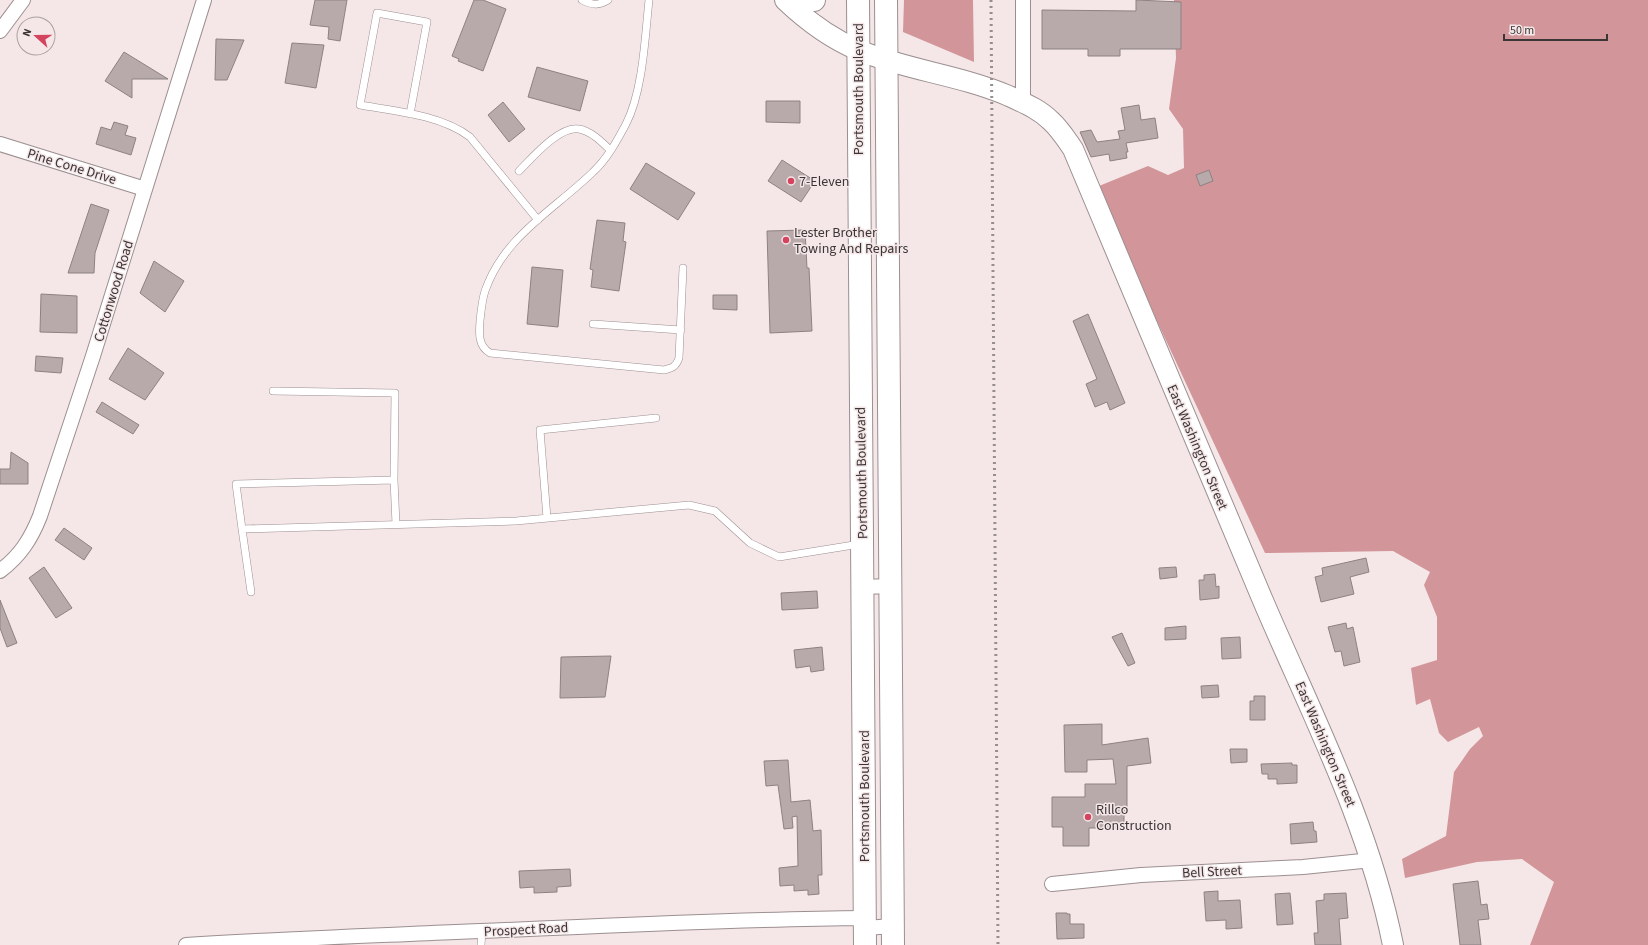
<svg xmlns="http://www.w3.org/2000/svg" width="1648" height="945" font-family="'Source Sans 3',sans-serif">
  <style>
    .forest { fill: #d2969a }
    .building { fill: #b8aaab; stroke: #8d8182 }
    .lines { fill: none; stroke-linecap: round; stroke-linejoin: round }
    .service-casing { stroke: #9c8f90; stroke-width: 8 }
    .minor-casing { stroke: #9c8f90; stroke-width: 16 }
    .secondary-casing { stroke: #9c8f90; stroke-width: 22 }
    .primary-casing { stroke: #9c8f90; stroke-width: 24 }
    .service { stroke: #fff; stroke-width: 7 }
    .minor { stroke: #fff; stroke-width: 14 }
    .secondary { stroke: #fff; stroke-width: 20 }
    .primary { stroke: #fff; stroke-width: 22 }
    .rail { stroke: #988e8f; stroke-width: 3; stroke-dasharray: 2 4; stroke-linecap: butt }
    .poi-dot { fill: #d5445e; stroke: #f5e7e8; stroke-width: 1.5 }
    .labels { text-anchor: middle; stroke-width: 3; stroke-linejoin: round; paint-order: stroke }
    .street-label { font-size: 14px; fill: #3b3536; stroke: #f5e7e8 }
    .poi-label { font-size: 14px; fill: #3b3536; stroke: #f5e7e8; text-anchor: start }
  </style>
  <rect width="100%" height="100%" fill="#f5e7e8"/>
  <path class="forest" d="M904 0H973L974 62 903 32Z
    M1174 0H1648V945H1530L1554 882 1522 859 1477 862 1405 878 1402 859 1446 836 1454 772 1470 749 1483 736 1479 727 1448 742 1439 733 1430 699 1416 705 1411 668 1437 660V617L1424 585 1430 572 1393 551 1265 553 1156 319 1099 186 1148 166 1168 175 1184 168 1183 129 1169 109 1176 58Z"/>
  <path class="building" d="M315 0H347L340 41 328 39 329 27 310 25Z
    M474 0H483L506 9 483 71 458 61 459 59 452 56Z
    M1136 0 1181 2V49H1120V56H1088V49H1042V10L1136 11Z
    M216 39 244 40 227 80H215Z
    M292 43 324 45 316 88 285 83Z
    M124 52 168 79H132V98L105 81Z
    M537 67 588 81 580 111 528 97Z
    M766 101H800V123L766 122Z
    M503 102 525 129 509 142 488 115Z
    M1139 105 1141 120 1155 118 1158 138 1126 143 1128 152H1126L1127 158 1110 161 1109 154 1091 157 1080 132 1091 130 1097 142 1120 139 1118 131 1125 130 1121 108Z
    M114 122 128 126 125 135 136 138 131 155 96 144 101 127 111 130Z
    M782 160 815 181 801 202 768 181Z
    M646 163 695 193 678 220 630 189Z
    M1209 170 1213 181 1200 186 1196 175Z
    M91 204 109 210 95 253 94 273H68Z
    M597 220 625 223 623 241 626 242 619 291 591 287 593 270 590 269Z
    M805 230 807 268H809L812 331 770 333 767 231Z
    M154 261 184 281 165 312 140 293Z
    M532 267 563 270 558 327 527 324Z
    M41 294 77 296V333L40 332Z
    M713 295H737V310L713 309Z
    M1088 314 1125 403 1110 410 1107 402 1095 407 1086 384 1097 379 1073 321Z
    M128 348 164 373 145 400 109 379Z
    M36 356 63 358 61 373 35 371Z
    M102 402 139 425 133 434 96 412Z
    M11 452 28 463V484H0V469H10Z
    M64 528 92 548 84 560 55 540Z
    M1366 558 1369 572 1350 577 1354 594 1321 602 1315 577 1323 575 1322 568Z
    M44 567 72 608 56 618 29 578Z
    M1176 567 1177 577 1160 579 1159 568Z
    M1215 574 1216 587 1219 586V598L1200 600 1199 580H1204V575Z
    M817 591 818 608 782 610 781 593Z
    M0 600 17 643 7 647 0 628Z
    M1346 623 1347 629 1353 627 1360 662 1344 666 1341 651 1335 652 1328 627Z
    M1186 626V639L1165 640V628Z
    M1122 633 1135 663 1128 666 1112 637Z
    M1240 637 1241 658 1222 659 1221 638Z
    M822 647 824 670 811 672 810 666 796 668 794 650Z
    M611 656 605 697 560 698 561 657Z
    M1218 685 1219 697 1202 698 1201 686Z
    M1254 696H1265V720H1250V701H1254Z
    M1102 724V745L1148 738 1151 763 1127 766V811H1124V828H1089V846H1063V827H1052V797H1085V784H1116L1113 759 1087 760V772H1065L1064 725Z
    M1230 749H1247V762L1231 763Z
    M788 760 791 802 810 800 813 831 821 830 822 875H818L819 894 808 895V890L794 891V885L780 886 779 868 798 866 797 816 792 817 793 828 784 829 778 785 766 786 764 761Z
    M1292 763V765H1297V783L1277 784V779H1268V774H1262L1261 764Z
    M1313 822 1314 831H1316L1317 842 1291 844 1290 824Z
    M570 869 571 886 557 887V892L534 893V887L520 888 519 871Z
    M1478 881 1481 905 1487 904 1489 919 1478 920 1481 945H1460L1453 884Z
    M1218 891V901L1240 900 1242 928 1226 929V920L1206 921 1204 892Z
    M1290 893 1293 924 1277 925 1275 894Z
    M1346 893 1348 918 1339 919 1341 945H1315L1314 933H1318L1316 901 1324 900V894Z
    M1056 913H1067V914H1070V924H1084V938L1057 939Z"/>
  <g class="lines">
    <g class="service-casing">
      <path id="service" d="M582 0C592 5 598 6 608 0
        M649 0C645 37 643 91 626 124 617 141 607 159 593 172 554 210 504 236 485 291 482 300 481 311 480 321 479 333 478 346 490 353L664 370C672 368 676 367 679 358L683 268
        M410 114 427 22 377 13 360 105C395 111 441 115 470 137L538 220
        M519 171C532 158 560 125 579 129 591 131 602 142 610 150
        M593 324 681 330
        M273 391 395 393 394 480 236 484 242 529 516 521 689 505 715 511 750 543 779 557 860 544
        M394 480 396 524
        M547 518 540 430 656 418
        M242 529 251 592
        M481 945 482 931"/>
    </g>
    <g class="minor-casing">
      <path id="minor" d="M1023 0V102
        M0 31 23 0
        M0 144 145 189
        M0 571C20 556 31 539 40 516L93 356 204 0
        M863 587 890 586
        M1052 884 1141 875 1303 867 1372 860
        M865 928 893 926
        M186 945C276 939 366 936 456 932 592 927 728 919 865 918"/>
    </g>
    <g class="secondary-casing">
      <path id="secondary" d="M785 0C806 20 832 39 858 50 906 70 960 75 1009 96 1024 103 1039 109 1051 121 1060 129 1066 139 1073 149 1138 300 1200 452 1264 603 1312 715 1369 824 1393 945"/>
    </g>
    <g class="primary-casing">
      <path id="primary" d="M804 0H814
        M858 0 865 945
        M886 0 893 945"/>
    </g>
    <use href="#service" class="service"/>
    <use href="#minor" class="minor"/>
    <use href="#secondary" class="secondary"/>
    <use href="#primary" class="primary"/>
    <path class="rail" d="M991 0 998 945"/>
  </g>
  <g class="poi-dot">
    <circle cx="791" cy="181" r="4"/>
    <circle cx="786" cy="240" r="4"/>
    <circle cx="1088" cy="817" r="4"/>
  </g>
  <g class="labels">
    <g class="street-label">
      <text transform="translate(858 89) rotate(-90)" y="5">Portsmouth Boulevard</text>
      <text transform="translate(72 166) rotate(17)" y="5">Pine Cone Drive</text>
      <text transform="translate(113 291) rotate(-73)" y="5">Cottonwood Road</text>
      <text transform="translate(1198 447) rotate(67)" y="5">East Washington Street</text>
      <text transform="translate(861 473) rotate(-91)" y="5">Portsmouth Boulevard</text>
      <text transform="translate(1326 744) rotate(67)" y="5">East Washington Street</text>
      <text transform="translate(864 796) rotate(-90)" y="5">Portsmouth Boulevard</text>
      <text transform="translate(1212 871) rotate(-3)" y="5">Bell Street</text>
      <text transform="translate(526 929) rotate(-3)" y="5">Prospect Road</text>
    </g>
    <g class="poi-label">
      <text x="799" y="186">7-Eleven</text>
      <text x="794" y="237">Lester Brother<tspan x="794" dy="16">Towing And Repairs</tspan></text>
      <text x="1096" y="814">Rillco<tspan x="1096" dy="16">Construction</tspan></text>
    </g>
  </g>
  <g transform="translate(36 36) rotate(291)"><circle r="19" fill="#f5e7e8" stroke="#aba0a1"/>
  <path d="M0-3L7 15L0 10L-7 15Z" fill="#d5445e"/>
  <text y="-6" font-size="11" font-weight="bold" text-anchor="middle" fill="#3b3536">N</text>
  </g>
  <path d="M1504 34v6h103v-6" fill="none" stroke="#3b3536" stroke-width="2"/>
  <text x="1510" y="34" font-size="12" fill="#3b3536" stroke="#f5e7e8" stroke-width="3" paint-order="stroke">50 m</text>
</svg>
